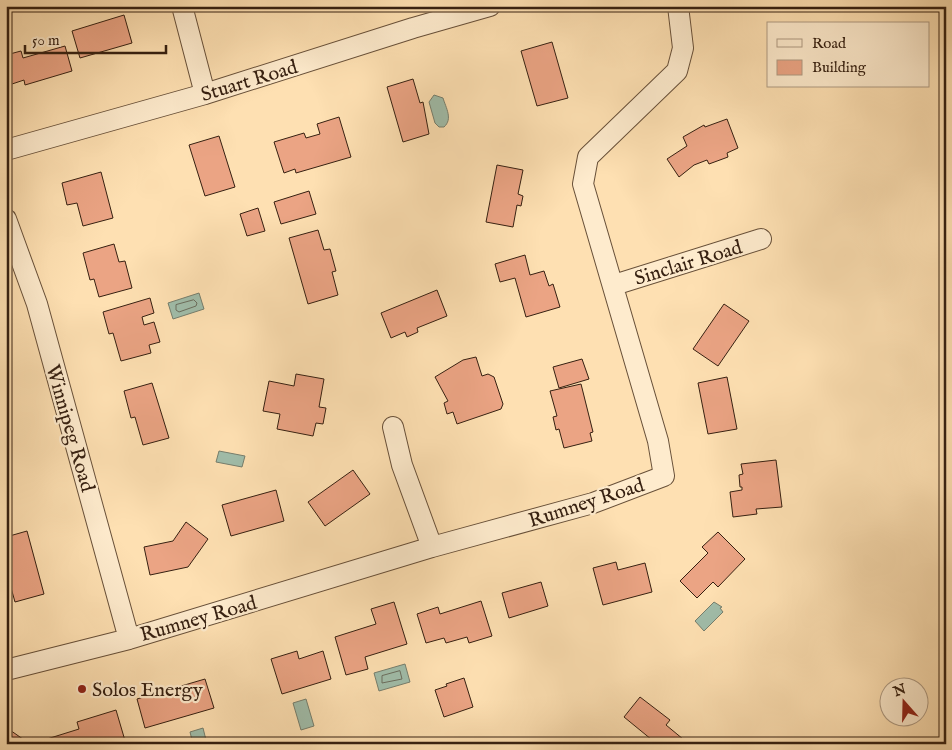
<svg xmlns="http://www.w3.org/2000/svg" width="952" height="750" font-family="'IM FELL English',serif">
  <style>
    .water { fill: #a0bdaa; stroke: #767e6d }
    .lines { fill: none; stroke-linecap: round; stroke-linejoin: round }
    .shore { stroke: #6b6e5e; stroke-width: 1 }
    .building { fill: #eba484; stroke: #362011 }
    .minor-casing { stroke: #685039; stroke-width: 22 }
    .minor { stroke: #feebcd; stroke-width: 20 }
    .poi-dot { fill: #8f2418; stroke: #feebcd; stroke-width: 2 }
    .labels { text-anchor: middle; stroke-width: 4.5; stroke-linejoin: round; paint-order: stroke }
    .street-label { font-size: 20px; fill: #362011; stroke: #feebcd }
    .poi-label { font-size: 20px; fill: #362011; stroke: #feebcd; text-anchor: start }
  </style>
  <rect width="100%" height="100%" fill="#fee0b2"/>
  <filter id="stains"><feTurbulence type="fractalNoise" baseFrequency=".004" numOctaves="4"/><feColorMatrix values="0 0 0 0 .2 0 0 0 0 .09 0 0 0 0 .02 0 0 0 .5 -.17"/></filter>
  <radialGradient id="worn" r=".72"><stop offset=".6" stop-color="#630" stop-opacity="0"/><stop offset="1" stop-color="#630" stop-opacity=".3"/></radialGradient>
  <path class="water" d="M434 95 443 98C446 108 453 119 444 127H439L435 123 429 102Z
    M199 293 204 309 173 319 168 303Z
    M219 451 245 456 242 467 216 462Z
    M714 602 722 607 720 608 723 612 704 631 695 621Z
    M405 664 410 682 379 691 374 673Z
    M306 699 314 726 301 730 293 703Z
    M203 728 207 744H193L190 732Z"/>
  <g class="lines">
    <path class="shore" d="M194 300 197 303 196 306 179 312 176 310V305Z
      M400 671 402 679 382 683V676Z"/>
  </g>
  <path class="building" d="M124 15 132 43 80 58 72 31Z
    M552 42 568 98 537 106 521 51Z
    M65 46 72 71 25 85 24 80 6 86V55L21 51 23 58Z
    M413 79 420 103 423 102 429 134 403 142 387 87Z
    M339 117 351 157 296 173 295 169 284 173 274 142 304 133 306 138 320 134 317 124Z
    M727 119 738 148 727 153 728 157 709 164 707 160 694 165 679 177 667 159 687 146 683 137 704 125 705 127Z
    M219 136 235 187 205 196 189 145Z
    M497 165 523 170 518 194 523 196 521 206 517 205 513 227 486 222Z
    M101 172 113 218 83 226 77 203 67 205 62 183Z
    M309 191 316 214 281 224 274 202Z
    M258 208 265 231 247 236 240 214Z
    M318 230 324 250 330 249 336 271 332 272 338 295 308 304 289 238Z
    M114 244 119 262 125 261 132 288 99 297 94 279 90 280 83 253Z
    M525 255 530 275 544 271 549 286 553 284 560 307 526 317 515 278 500 282 495 264Z
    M437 290 447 316 417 328 418 332 407 337 405 332 391 338 381 313Z
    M150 298 154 313 142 317 144 325 154 322 160 342 149 345 151 353 121 361 113 333 109 334 103 312Z
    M724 304 749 321 718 366 693 349Z
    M476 357 482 376 488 374 494 377 503 404 501 409 457 424 453 412 447 414 444 403 448 401 435 377 463 360Z
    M582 359 589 379 559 388 553 367Z
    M296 374 324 379 319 407 326 408 323 424 316 423 313 436 277 429 280 414 263 411 269 381 294 386Z
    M727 377 737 429 708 434 698 383Z
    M152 383 169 438 143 445 135 417 131 418 124 391Z
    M581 384 593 432 590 433 592 441 564 448 559 429 556 430 553 417 557 416 550 391Z
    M776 460 782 507 756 509 757 514 733 517 730 492 742 490V487H740L739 475 743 474 741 464Z
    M353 470 370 494 325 526 308 502Z
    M276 490 284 521 231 536 222 505Z
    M186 522 208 539 188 567 150 575 144 547 173 541Z
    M27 531 44 594 15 602 6 570V537Z
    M718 532 745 559 718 587 713 582 697 598 680 581 708 553 702 547Z
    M616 562 618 570 645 563 652 592 603 605 593 568Z
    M541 582 548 606 509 618 502 593Z
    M481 601 492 636 469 643 467 637 446 643 444 638 426 643 417 614 438 607 440 614Z
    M394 602 407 644 365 657 368 669 346 675 335 637 376 624 371 609Z
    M297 651 299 659 323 651 331 679 282 694 271 659Z
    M464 678 473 707 444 717 435 690 447 686 446 684Z
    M205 679 214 708 145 728 137 699Z
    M640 697 670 720 666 725 689 744H657L624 717Z
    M116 710 126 744H49L47 739 79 729 77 722Z
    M7 728 30 744H6Z"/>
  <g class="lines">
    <g class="minor-casing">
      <path id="minor" d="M182 6 205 94
        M6 150 205 94 413 28 490 6
        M6 219 37 304 129 639
        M614 285 761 239
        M393 427 402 465 432 547
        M6 670 129 639 432 547 593 503 664 476 658 441 583 184 588 157 677 71 683 48 678 6"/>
    </g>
    <use href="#minor" class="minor"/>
  </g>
  <circle class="poi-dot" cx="82" cy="689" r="5"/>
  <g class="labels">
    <g class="street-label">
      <text transform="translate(249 80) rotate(-17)" y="7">Stuart Road</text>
      <text transform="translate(688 262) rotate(-17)" y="7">Sinclair Road</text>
      <text transform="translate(71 428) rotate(74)" y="7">Winnipeg Road</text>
      <text transform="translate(586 502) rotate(-18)" y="7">Rumney Road</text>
      <text transform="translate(198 618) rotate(-16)" y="7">Rumney Road</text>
    </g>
    <g class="poi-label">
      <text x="92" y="696">Solos Energy</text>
    </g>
  </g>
  <rect width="952" height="750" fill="none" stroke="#fee0b2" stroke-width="25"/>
  <rect x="8" y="8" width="937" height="735" fill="none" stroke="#362011" stroke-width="2.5"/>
  <rect x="12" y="12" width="927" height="725" fill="none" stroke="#362011"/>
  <rect x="767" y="22" width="162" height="65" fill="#feebcd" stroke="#ae9a82"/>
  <rect x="777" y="39" width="25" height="8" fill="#feebcd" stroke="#ae9a82"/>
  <text x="812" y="48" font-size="15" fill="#362011">Road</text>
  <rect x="777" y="60" width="25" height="15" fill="#eba484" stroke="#ae9a82"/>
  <text x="812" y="72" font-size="15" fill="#362011">Building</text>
  <g transform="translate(904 702) rotate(340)"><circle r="24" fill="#feebcd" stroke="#ae9a82"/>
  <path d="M0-4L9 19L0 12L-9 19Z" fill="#8f2418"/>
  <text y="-8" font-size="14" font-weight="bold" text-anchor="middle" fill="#362011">N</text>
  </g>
  <path d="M25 45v8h141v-8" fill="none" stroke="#362011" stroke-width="2.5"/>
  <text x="32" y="45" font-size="15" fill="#362011" stroke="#feebcd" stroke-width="4" paint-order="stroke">50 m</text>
  <rect width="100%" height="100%" filter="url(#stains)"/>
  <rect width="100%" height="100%" fill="url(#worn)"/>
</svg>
